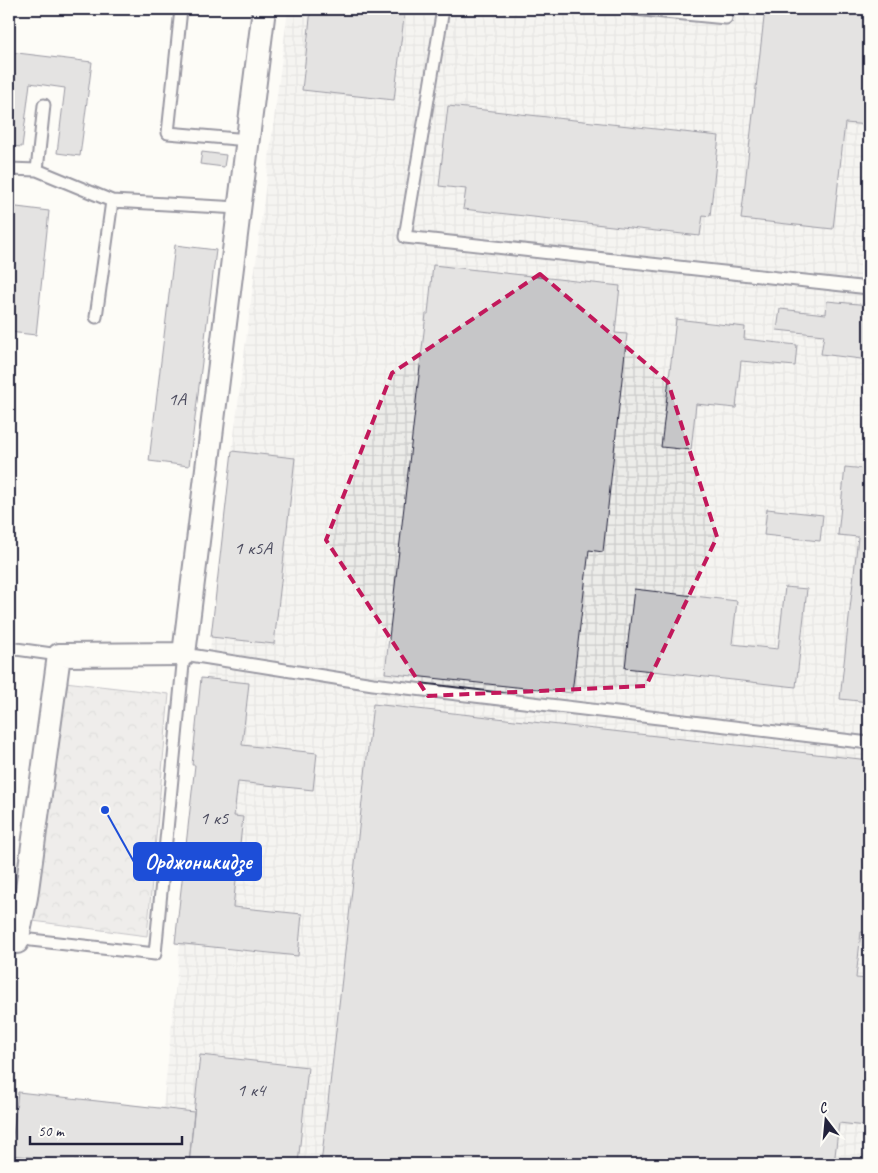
<svg xmlns="http://www.w3.org/2000/svg" width="878" height="1173" font-family="Caveat,sans-serif">
  <style>
    .industrial { fill: url(#industrial-grid) }
    .park { fill: url(#park-crowns); stroke: #807f8b }
    .building { fill: #c6c6c8; stroke: #22223b }
    .lines { fill: none; stroke-linecap: round; stroke-linejoin: round }
    .service-casing { stroke: #22223b; stroke-width: 15 }
    .minor-casing { stroke: #22223b; stroke-width: 26 }
    .service { stroke: #fdfcf7; stroke-width: 11 }
    .minor { stroke: #fdfcf7; stroke-width: 22 }
    .marked { fill: none; stroke: #c2185b; stroke-width: 4; stroke-dasharray: 10 6; stroke-linejoin: round }
    .labels { text-anchor: middle; stroke-width: 5; stroke-linejoin: round; paint-order: stroke }
    .number-label { font-size: 19px; fill: #4b4b5e }
    .leader { fill: none; stroke: #1d4ed8; stroke-width: 2 }
    .callout-dot { fill: #1d4ed8; stroke: #fdfcf7; stroke-width: 2 }
    .callout { fill: #1d4ed8; stroke: #1d4ed8; stroke-width: 2 }
    .callout-label { font-size: 22px; text-anchor: middle; font-weight: bold; fill: #fff }
  </style>
  <defs>
    <pattern id="industrial-grid" width="8" height="8" patternUnits="userSpaceOnUse" patternTransform="scale(1.25)"><rect width="8" height="8" fill="#ecece9"/><path d="M0 4h8M4 0v8" fill="none" stroke="#cacac9"/></pattern>
    <pattern id="park-crowns" width="20" height="18" patternUnits="userSpaceOnUse" patternTransform="scale(1.25)"><rect width="20" height="18" fill="#dddcdb"/><path d="M2 6a3 3 0 1 1 6 0M12 15a3 3 0 1 1 6 0" fill="none" stroke="#bdbcbd"/></pattern>
  </defs>
  <rect width="100%" height="100%" fill="#fdfcf7"/>
  <filter id="ink" filterUnits="userSpaceOnUse"><feTurbulence type="fractalNoise" baseFrequency=".02" numOctaves="2"/><feDisplacementMap in="SourceGraphic" scale="10" xChannelSelector="R" yChannelSelector="G"/><feConvolveMatrix kernelMatrix="1 2 1 2 8 2 1 2 1" color-interpolation-filters="sRGB"/></filter>
  <g filter="url(#ink)">
    <path class="industrial" d="M288 9H869V1164H10L18 1092 163 1108 180 944 175 943 195 765H192L201 678H207L232 451Z"/>
    <path class="park" d="M65 682 169 694 147 936 33 921Z"/>
    <path class="building" d="M311 9H405L394 100 302 90Z
      M765 9H869V125L845 123 833 229 741 219Z
      M9 52 92 62 80 156 57 153 65 88 30 83 22 147 9 146Z
      M448 106 719 136 710 216 703 215 700 236 463 209 466 189 439 186Z
      M202 152 226 155 224 167 200 164Z
      M9 206 49 211 36 335 9 332Z
      M175 245 216 250 189 466 149 461Z
      M433 265 620 286 615 333 627 334 603 552 589 550 572 693 385 673 426 314H428Z
      M827 301 869 305V360L821 354 824 335 777 330 780 309 826 314Z
      M676 319 745 327 744 339 797 345 795 366 741 361 736 408 696 404 691 450 661 447Z
      M9 420 12 421 9 449Z
      M869 442V702L840 699 858 537 838 535 845 467 866 469Z
      M232 451 295 458 274 644 211 637Z
      M767 509 823 515 820 541 764 535Z
      M785 587 807 589 796 687 625 668 634 589 737 601 732 644 778 649Z
      M201 678 249 683 242 745 317 753 313 790 238 782 234 816 243 817 233 907 302 914 298 956 175 943 195 765H192Z
      M373 704 869 760V933L861 932 856 978 869 979V1090L865 1126 839 1123 834 1164H321Z
      M200 1055 308 1067 298 1164H189Z
      M18 1092 194 1112 189 1164H96L11 1155Z"/>
    <g class="lines">
      <g class="service-casing">
        <path id="service" d="M181 9 168 133 248 140
          M443 9 405 237 869 288
          M633 9 726 18 727 9
          M9 169 37 170 112 201
          M37 170 44 105
          M96 317 112 201 239 208
          M9 648 59 655
          M31 940 155 954 184 654 373 684 869 743"/>
      </g>
      <g class="minor-casing">
        <path id="minor" d="M9 941 17 942 26 897 59 655 184 654 264 9"/>
      </g>
      <use href="#service" class="service"/>
      <use href="#minor" class="minor"/>
    </g>
  </g>
  <path d="M0 0H878V1173H0ZM540 274 668 382 717 537 646 686 428 696 326 540 392 373Z" fill="#fdfcf7" fill-opacity=".55" fill-rule="evenodd"/>
  <path class="marked" d="M540 274 668 382 717 537 646 686 428 696 326 540 392 373Z"/>
  <g class="labels">
    <g class="number-label">
      <text x="177" y="405">1А</text>
      <text x="253" y="554">1 к5А</text>
      <text x="214" y="824">1 к5</text>
      <text x="251" y="1096">1 к4</text>
    </g>
  </g>
  <path class="leader" d="M105 810L134 862"/>
  <circle class="callout-dot" cx="105" cy="810" r="5"/>
  <rect class="callout" x="134" y="843" width="127" height="37" rx="5"/>
  <g class="callout-label">
    <text x="198" y="869">Орджоникидзе</text>
  </g>
  <rect width="878" height="1173" fill="none" stroke="#fdfcf7" stroke-width="30"/>
  <rect x="15" y="15" width="848" height="1143" fill="none" stroke="#22223b" stroke-width="2" filter="url(#ink)"/>
  <g transform="translate(826 1120) rotate(344)" stroke="#fdfcf7" stroke-width="4" paint-order="stroke">
  <path d="M0-4L9 19L0 12L-9 19Z" fill="#22223b"/>
  <text y="-8" font-size="14" font-weight="bold" text-anchor="middle" fill="#22223b">С</text>
  </g>
  <path d="M30 1136v8h152v-8" fill="none" stroke="#22223b" stroke-width="2.5"/>
  <text x="38" y="1136" font-size="15" fill="#22223b" stroke="#fdfcf7" stroke-width="4" paint-order="stroke">50 m</text>
</svg>
